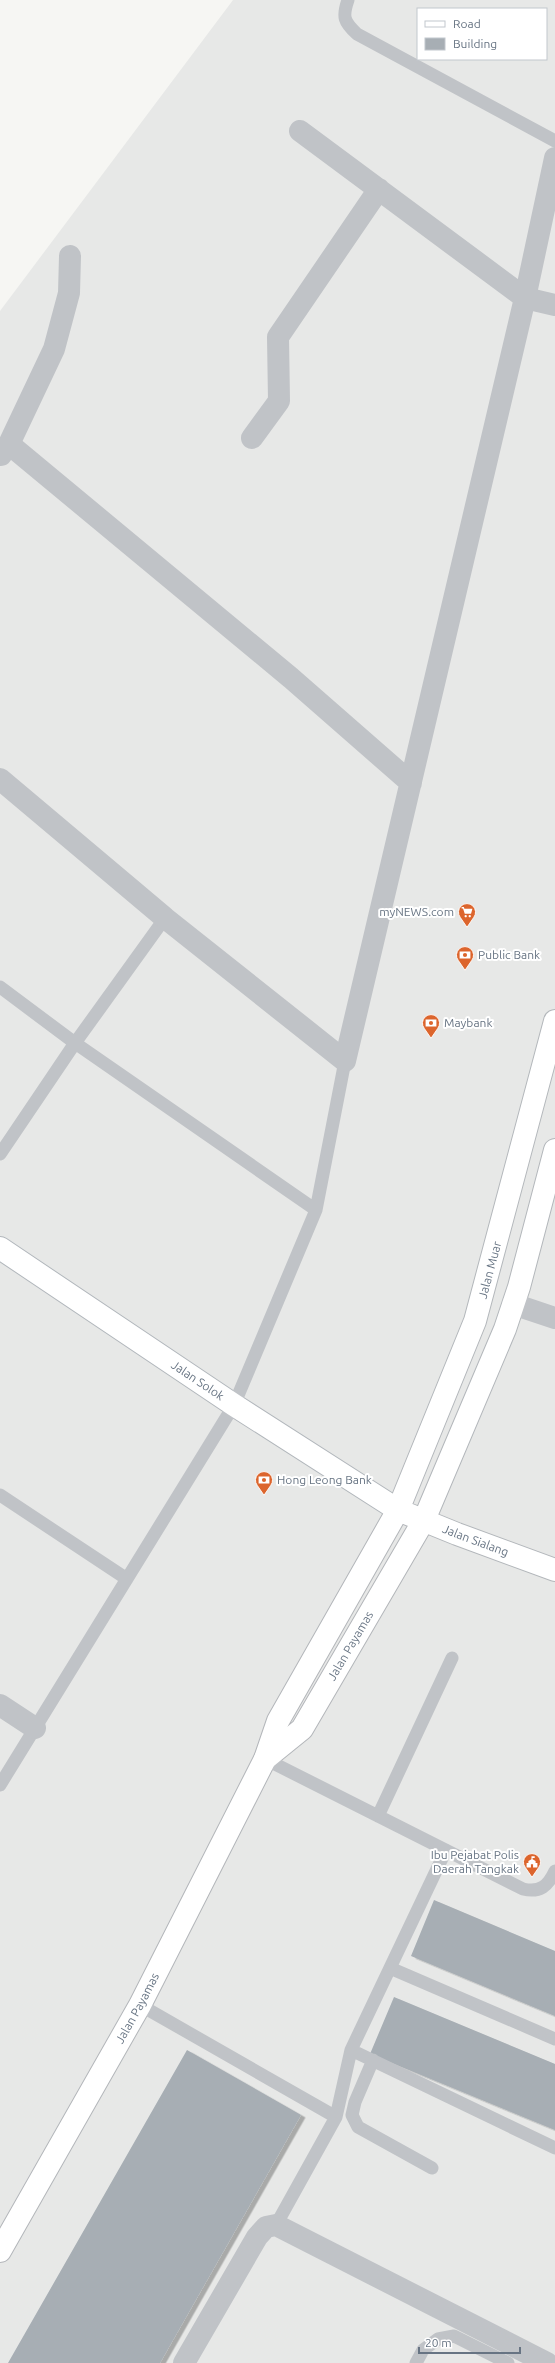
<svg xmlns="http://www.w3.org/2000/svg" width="555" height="2363" font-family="Ubuntu,sans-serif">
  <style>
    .built { fill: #e7e8e7; fill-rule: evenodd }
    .building { fill: #a7aeb4; filter: url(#shadow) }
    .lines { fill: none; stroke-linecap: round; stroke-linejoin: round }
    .secondary-casing { stroke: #b2b7bc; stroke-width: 24 }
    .primary-casing { stroke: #b3b7bb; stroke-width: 24 }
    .highway-casing { stroke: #b3b6ba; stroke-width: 24 }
    .lane { stroke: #c0c3c7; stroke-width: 13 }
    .street { stroke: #c0c3c7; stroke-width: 22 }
    .secondary { stroke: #fff; stroke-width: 22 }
    .primary { stroke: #fff; stroke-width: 22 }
    .highway { stroke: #fff; stroke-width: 22 }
    .labels { text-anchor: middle; stroke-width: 4; stroke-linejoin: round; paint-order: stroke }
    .poi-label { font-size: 12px; fill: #677483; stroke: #fff; text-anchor: start }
    .street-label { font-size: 12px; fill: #677483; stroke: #fff }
  </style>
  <defs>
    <filter id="shadow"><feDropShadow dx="4.5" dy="2.5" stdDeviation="0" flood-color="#0004"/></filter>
  </defs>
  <rect width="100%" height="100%" fill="#f6f6f3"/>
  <path class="built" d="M233 0H555V2363H0V311ZM418 9H546V59H418Z"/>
  <path class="building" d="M434 1900 555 1951V2016L411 1956Z
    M394 1997 555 2064V2130L370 2054Z
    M187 2050 301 2115 160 2363H8Z"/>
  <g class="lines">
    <g class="secondary-casing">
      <g id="secondary">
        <path id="s1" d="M0 1248 234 1405 398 1510"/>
      </g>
    </g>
    <g class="primary-casing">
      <g id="primary">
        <path id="s2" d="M555 1021 475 1321 398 1510 457 1534 555 1570"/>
        <path d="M424 1520 505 1329 519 1287 555 1150"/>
      </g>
    </g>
    <g class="highway-casing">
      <g id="highway">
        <path id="s3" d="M265 1759 302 1729 424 1520"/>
        <path id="s4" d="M0 2251 140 2005 265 1759 278 1721 398 1510"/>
      </g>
    </g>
    <path class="lane" d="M348 0C342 17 344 22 357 34L555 141
      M0 987 75 1043 316 1210
      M0 1154 75 1043 165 918
      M0 1495 127 1579
      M265 1759 523 1889C540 1893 548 1886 555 1871
      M0 1785 234 1405 316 1210 345 1061
      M378 1816 452 1658
      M390 1968 555 2039
      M140 2005 336 2117
      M351 2050 555 2148
      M373 2060 355 2102 352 2115 358 2127 432 2168
      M276 2225 336 2117 351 2050 446 1850
      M416 2363 423 2350 438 2339 454 2336 508 2363"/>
    <path class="street" d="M300 131 525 298 555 305
      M252 438 279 401 278 337 379 189
      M9 444 291 678 411 783
      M1 455 9 444 54 349 69 293 70 256
      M0 779 165 918 345 1061 525 298 555 158
      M513 1304 555 1318
      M0 1705 35 1728
      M184 2363 257 2237 266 2227 276 2225 547 2363"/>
    <use href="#secondary" class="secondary"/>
    <use href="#primary" class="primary"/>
    <use href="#highway" class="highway"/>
  </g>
  <defs>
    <g id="supermarket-pin" transform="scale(0.9)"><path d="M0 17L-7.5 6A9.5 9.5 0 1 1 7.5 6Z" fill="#dc652d" stroke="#fff"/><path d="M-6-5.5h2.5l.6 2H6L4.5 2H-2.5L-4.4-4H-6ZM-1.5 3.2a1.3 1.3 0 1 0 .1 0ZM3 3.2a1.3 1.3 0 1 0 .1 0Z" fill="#fff"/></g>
    <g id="bank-pin" transform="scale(0.9)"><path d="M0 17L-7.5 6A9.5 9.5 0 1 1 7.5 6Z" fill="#dc652d" stroke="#fff"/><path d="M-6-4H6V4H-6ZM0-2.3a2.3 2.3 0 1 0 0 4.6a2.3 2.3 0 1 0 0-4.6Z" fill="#fff"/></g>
    <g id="civic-pin" transform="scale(0.9)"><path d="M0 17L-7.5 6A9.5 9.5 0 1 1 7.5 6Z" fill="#dc652d" stroke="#fff"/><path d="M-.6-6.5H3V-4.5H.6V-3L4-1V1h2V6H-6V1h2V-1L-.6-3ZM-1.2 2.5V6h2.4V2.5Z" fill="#fff"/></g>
  </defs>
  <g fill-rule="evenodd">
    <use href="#supermarket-pin" x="467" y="912"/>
    <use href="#bank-pin" x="465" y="955"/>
    <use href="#bank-pin" x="431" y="1023"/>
    <use href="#bank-pin" x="264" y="1480"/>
    <use href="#civic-pin" x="532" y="1862"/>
  </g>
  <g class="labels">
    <g class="poi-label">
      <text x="454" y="916" text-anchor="end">myNEWS.com</text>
      <text x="478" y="959">Public Bank</text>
      <text x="444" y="1027">Maybank</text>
      <text x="277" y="1484">Hong Leong Bank</text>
      <text x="519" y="1859" text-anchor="end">Ibu Pejabat Polis<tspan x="519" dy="14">Daerah Tangkak</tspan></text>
    </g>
    <g class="street-label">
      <text transform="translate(490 1270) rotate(-75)" y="4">Jalan Muar</text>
      <text dy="4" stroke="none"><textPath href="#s1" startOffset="238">Jalan Solok</textPath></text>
      <text dy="4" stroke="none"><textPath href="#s2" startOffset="598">Jalan Sialang</textPath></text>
      <text dy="4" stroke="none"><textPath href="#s3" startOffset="144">Jalan Payamas</textPath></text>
      <text dy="4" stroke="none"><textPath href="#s4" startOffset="279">Jalan Payamas</textPath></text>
    </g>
  </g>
  <rect x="417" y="8" width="130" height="52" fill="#ffffff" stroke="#c2c7cd"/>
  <rect x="425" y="21" width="20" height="6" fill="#ffffff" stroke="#c2c7cd"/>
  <text x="453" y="28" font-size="12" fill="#677483">Road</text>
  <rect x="425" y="38" width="20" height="12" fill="#a7aeb4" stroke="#c2c7cd"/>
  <text x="453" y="48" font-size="12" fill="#677483">Building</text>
  <path d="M419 2347v6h101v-6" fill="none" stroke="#677483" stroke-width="2"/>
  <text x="425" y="2347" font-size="12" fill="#677483" stroke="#ffffff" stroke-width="3" paint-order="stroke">20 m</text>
</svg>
